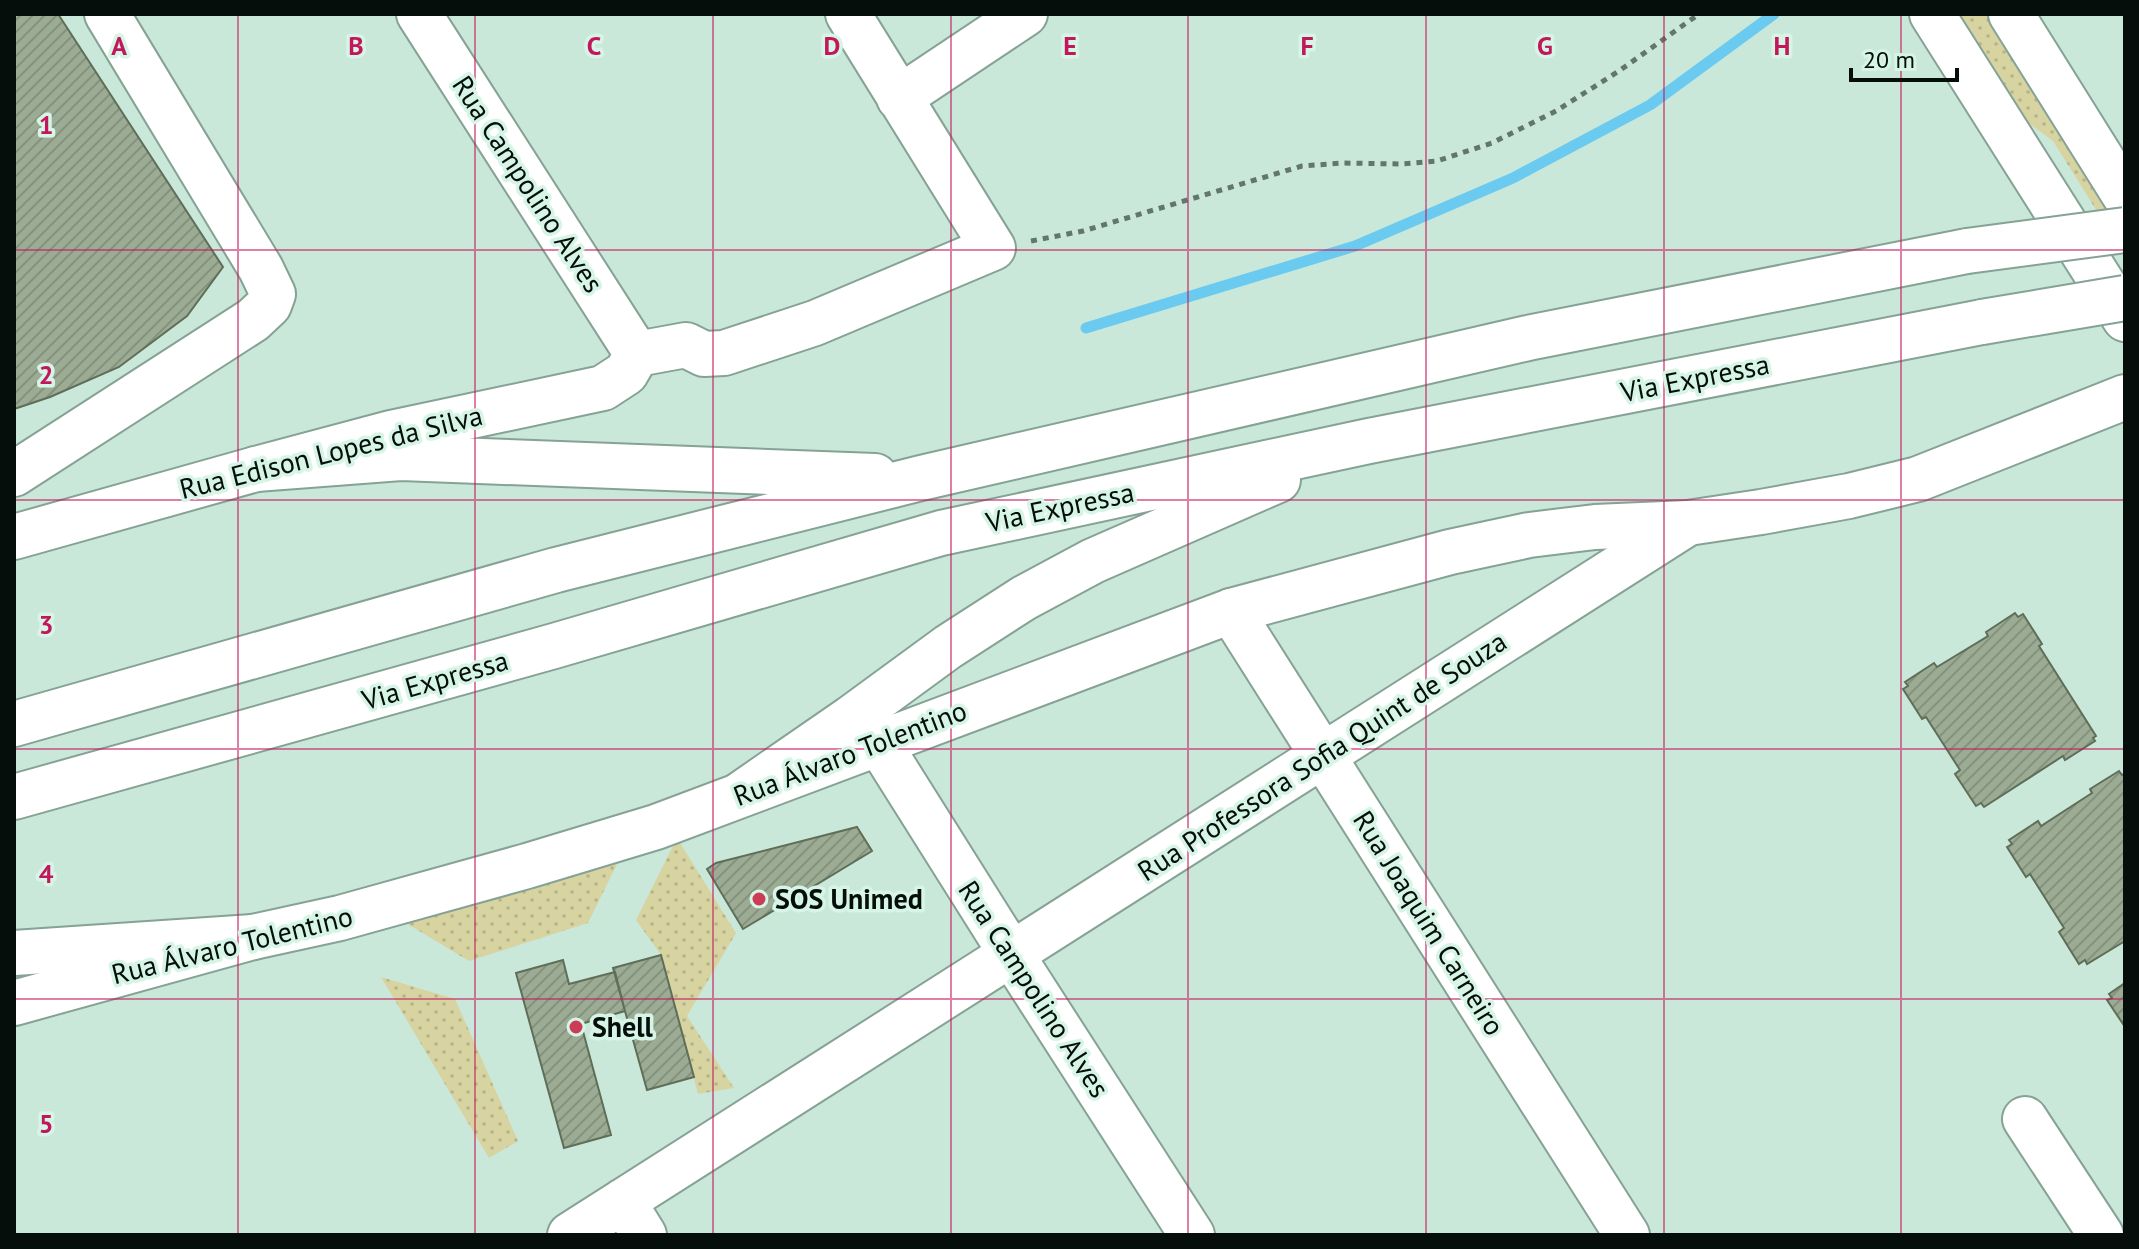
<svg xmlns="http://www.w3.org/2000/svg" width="2139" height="1249" font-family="'PT Sans',sans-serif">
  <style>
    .grass { fill: url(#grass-dots) }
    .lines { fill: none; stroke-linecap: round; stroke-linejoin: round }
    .stream { stroke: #6bcaf0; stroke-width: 11 }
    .building { fill: url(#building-hatch); stroke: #5f6e58; stroke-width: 2 }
    .minor-casing { stroke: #85a295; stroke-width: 48 }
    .major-casing { stroke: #85a295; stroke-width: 48 }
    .highway-casing { stroke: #85a295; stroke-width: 48 }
    .path { stroke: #62766d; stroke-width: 5; stroke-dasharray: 6 6; stroke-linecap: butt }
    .minor { stroke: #fff; stroke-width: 44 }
    .major { stroke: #fff; stroke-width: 44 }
    .highway { stroke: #fff; stroke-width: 44 }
    .highway-bridge-casing { stroke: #85a295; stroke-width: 48; stroke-linecap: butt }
    .highway-bridge { stroke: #fff; stroke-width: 44 }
    .grid { fill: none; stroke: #c2185b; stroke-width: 2; stroke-opacity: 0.55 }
    .poi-dot { fill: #cc3c57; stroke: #d6f5e7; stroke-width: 3 }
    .labels { text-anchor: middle; stroke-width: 7; stroke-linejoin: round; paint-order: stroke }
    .street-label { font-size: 28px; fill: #050e0a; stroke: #d6f5e7 }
    .poi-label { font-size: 28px; font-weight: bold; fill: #050e0a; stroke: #d6f5e7; text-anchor: start }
    .grid-label { font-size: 26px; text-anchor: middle; font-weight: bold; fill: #c2185b; stroke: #d6f5e7; stroke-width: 7; stroke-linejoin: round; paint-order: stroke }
  </style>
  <defs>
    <pattern id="grass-dots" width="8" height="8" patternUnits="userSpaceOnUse" patternTransform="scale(2)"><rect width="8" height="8" fill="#d7d4a2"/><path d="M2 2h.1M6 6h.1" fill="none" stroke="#b7b58a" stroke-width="1.8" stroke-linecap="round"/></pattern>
    <pattern id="building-hatch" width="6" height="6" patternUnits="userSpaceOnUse" patternTransform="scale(2)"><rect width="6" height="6" fill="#9cac94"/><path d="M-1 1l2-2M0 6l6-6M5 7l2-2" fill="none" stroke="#85937e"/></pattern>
  </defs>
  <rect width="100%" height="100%" fill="#c9e8da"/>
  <path class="grass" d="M1948 14H1986L2125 222V256L2053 141 2011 110Z
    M677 838 736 933 687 1016 734 1088 698 1094 661 955 636 920Z
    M621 856 588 923 469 961 406 923Z
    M381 977 455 999 518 1141 489 1158Z"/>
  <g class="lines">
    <path class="stream" d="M1086 328 1355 246 1513 178 1650 105 1774 14"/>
  </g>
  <path class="building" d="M14 14H58L223 267 187 316 119 367 50 397 14 409Z
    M2015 613 2018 617 2023 614 2042 644 2039 646 2096 736 2093 738 2095 741 2065 760 2063 756 1984 807 1981 803 1976 806 1955 774 1960 770 1926 717 1922 719 1903 689 1908 686 1905 682 1934 663 1937 667 1988 636 1986 632Z
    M2119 771 2122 775 2125 773V941L2087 964 2085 960 2079 964 2059 932 2064 928 2030 874 2026 877 2007 847 2012 844 2009 840 2038 821 2041 826 2092 793 2090 789Z
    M857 827 872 851 743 929 707 869 716 863Z
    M661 955 694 1077 647 1090 613 968Z
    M563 960 569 984 615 972 625 1011 581 1024 611 1135 564 1148 516 973Z
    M2125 983V1027L2107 1000 2112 998 2109 994Z"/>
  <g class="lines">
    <g class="minor-casing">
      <path id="minor" d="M419 14 637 354
        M899 98 1025 14
        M637 354 686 345 704 354 724 353 815 323 993 248 848 14
        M14 474 253 320 269 305 273 294 261 269 107 14
        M14 537 256 469 391 433 603 388 626 373 637 354
        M1231 611 1627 1235
        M878 742 1024 974 1192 1235
        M2025 1119 2101 1235
        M623 1201 644 1235
        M570 1235 1688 523"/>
    </g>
    <g class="major-casing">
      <path id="major" d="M1932 14 2125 319
        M2011 14 2125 196
        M14 1003 253 937 340 918 527 866 656 827 1231 611 1450 552 1529 535 1595 527 1688 523 1761 512 1849 496 1918 479 2125 397"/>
    </g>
    <g class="highway-casing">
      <path id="highway" d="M256 469 401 458 875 476
        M14 724 556 570 921 478 1528 338 1967 251
        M741 794 851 718 948 647 1024 598 1093 561 1278 480
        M14 797 554 646 941 533 1369 441 1982 322
        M14 953 253 937"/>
    </g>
    <path class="path" d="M1031 241 1083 231 1302 166 1343 163 1400 164 1437 161 1492 143 1556 111 1619 71 1699 14"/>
    <use href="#minor" class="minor"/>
    <use href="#major" class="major"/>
    <use href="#highway" class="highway"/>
    <g class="highway-bridge-casing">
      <path id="highway-bridge" d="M1967 251 2125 230
        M1982 322 2125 298"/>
    </g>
    <use href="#highway-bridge" class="highway-bridge"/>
  </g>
  <path class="grid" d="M238 14V1235M475 14V1235M713 14V1235M951 14V1235M1188 14V1235M1426 14V1235M1664 14V1235M1901 14V1235M14 250H2125M14 500H2125M14 749H2125M14 999H2125"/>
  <g class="poi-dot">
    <circle cx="759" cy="899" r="8"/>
    <circle cx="576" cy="1027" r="8"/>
  </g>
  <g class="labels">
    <g class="street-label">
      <text transform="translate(528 184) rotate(57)" y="10">Rua Campolino Alves</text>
      <text transform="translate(1695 378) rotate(-11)" y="10">Via Expressa</text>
      <text transform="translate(331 452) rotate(-14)" y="10">Rua Edison Lopes da Silva</text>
      <text transform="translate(1060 507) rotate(-12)" y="10">Via Expressa</text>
      <text transform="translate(435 680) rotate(-16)" y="10">Via Expressa</text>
      <text transform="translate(850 753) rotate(-21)" y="10">Rua Álvaro Tolentino</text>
      <text transform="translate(1322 756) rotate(-33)" y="10">Rua Professora Sofia Quint de Souza</text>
      <text transform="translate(1429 923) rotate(58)" y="10">Rua Joaquim Carneiro</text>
      <text transform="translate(232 945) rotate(-14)" y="10">Rua Álvaro Tolentino</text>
      <text transform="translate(1034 989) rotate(57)" y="10">Rua Campolino Alves</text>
    </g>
    <g class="poi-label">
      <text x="775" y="909">SOS Unimed</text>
      <text x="592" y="1037">Shell</text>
    </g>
  </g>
  <g class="grid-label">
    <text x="119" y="55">A</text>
    <text x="356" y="55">B</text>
    <text x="594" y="55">C</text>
    <text x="832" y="55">D</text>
    <text x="1070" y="55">E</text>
    <text x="1307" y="55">F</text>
    <text x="1545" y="55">G</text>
    <text x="1782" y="55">H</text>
    <text x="46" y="134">1</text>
    <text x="46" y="384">2</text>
    <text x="46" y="634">3</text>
    <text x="46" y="883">4</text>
    <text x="46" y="1133">5</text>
  </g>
  <rect width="2139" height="1249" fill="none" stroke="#050e0a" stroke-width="32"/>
  <path d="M1851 68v12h106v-12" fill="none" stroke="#050e0a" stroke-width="4"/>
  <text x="1863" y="68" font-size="24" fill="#050e0a" stroke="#d6f5e7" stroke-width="6" paint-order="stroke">20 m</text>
</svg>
